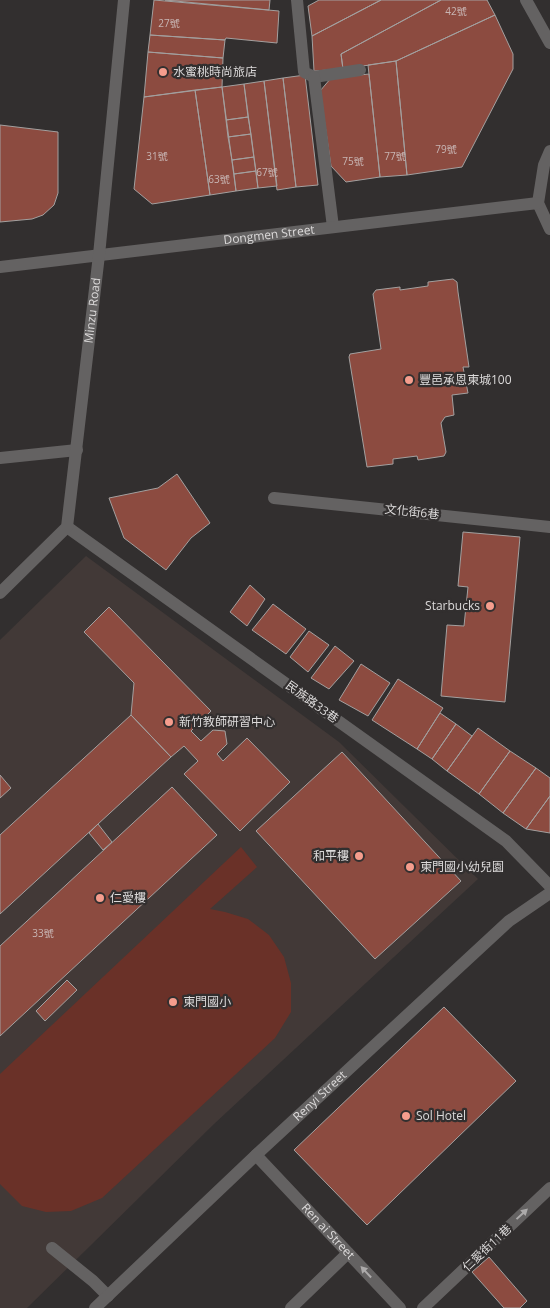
<svg xmlns="http://www.w3.org/2000/svg" width="550" height="1308" font-family="'Open Sans','Noto Sans TC',sans-serif">
  <style>
    .built { fill: #423937 }
    .green { fill: #6a3128 }
    .building { fill: #8c4b40; stroke: #a3a09f }
    .lines { fill: none; stroke-linecap: round; stroke-linejoin: round }
    .minor { stroke: #646262; stroke-width: 12 }
    .oneway { fill: #acaaaa }
    .poi-dot { fill: #f59d8d; stroke: #322f2f; stroke-width: 2 }
    .labels { text-anchor: middle; stroke-width: 4.5; stroke-linejoin: round; paint-order: stroke }
    .number-label { font-size: 10px; fill: #c8b6b4 }
    .poi-label { font-size: 12px; fill: #dcdada; stroke: #322f2f; text-anchor: start }
    .street-label { font-size: 12px; fill: #dcdada; stroke: #322f2f }
  </style>
  <rect width="100%" height="100%" fill="#322f2f"/>
  <path class="built" d="M86 556 339 742 478 879 214 1124 27 1308H0V640Z"/>
  <path class="green" d="M241 847 257 867 210 909 225 912 248 919 269 935 284 957 291 983V1012L275 1038 102 1198 71 1211 46 1212 22 1206 0 1184V1074Z"/>
  <path class="building" d="M154 0 279 11 277 43 226 38 225 40 150 35Z
    M165 0H270L269 10Z
    M319 0H381L312 36 308 6Z
    M381 0H441L341 54 343 69 314 71 312 36Z
    M441 0H487L495 15 396 61 343 69 341 54Z
    M495 15 513 54V69L462 167 407 175 396 61Z
    M150 35 225 40 223 58 148 52Z
    M148 52 223 58 222 87 144 97Z
    M396 61 407 175 380 177 368 65Z
    M369 74 380 177 346 182 331 166 320 91 331 78Z
    M305 75 318 185 296 187 283 78Z
    M283 78 296 187 277 190 264 81Z
    M264 81 277 186 258 188 244 84Z
    M244 84 248 117 226 120 222 87Z
    M222 87 236 191 210 195 195 90Z
    M195 90 210 195 152 204 134 189 144 97Z
    M248 117 251 134 228 137 226 120Z
    M0 125 58 132V193L54 205 43 215 32 219 0 222Z
    M251 134 254 157 232 160 228 137Z
    M254 157 256 171 234 174 232 160Z
    M256 171 258 188 236 191 234 174Z
    M453 279 457 282 458 292 469 367H463L468 393 452 395 454 415 445 417 441 423 446 452 444 456 418 460 417 456 393 459V464L367 467 349 357 350 354 381 349 373 294 376 290 400 287V290L428 286V282Z
    M177 474 210 523 191 538 166 570 124 538 109 498 158 488Z
    M463 532 520 537 505 702 441 696 447 625 464 626 468 587 458 586Z
    M250 585 265 599 247 626 230 612Z
    M273 604 306 629 286 654 252 630Z
    M109 607 211 711 191 731 201 741 213 730 225 731 227 744 217 754 223 761 247 738 290 782 240 831 184 774 198 761 184 746 171 757 131 715 134 683 84 632Z
    M309 631 329 645 308 672 290 657Z
    M335 646 354 661 329 689 311 678Z
    M361 664 390 683 368 716 339 700Z
    M398 679 443 708 417 749 372 720Z
    M440 713 456 724 432 759 417 749Z
    M131 715 171 757 0 914V835Z
    M456 724 472 736 447 771 432 759Z
    M478 728 510 751 479 794 447 771Z
    M510 751 536 768 503 813 479 794Z
    M342 752 461 881 375 959 256 831Z
    M536 768 550 778V796L526 829 503 813Z
    M0 775 11 788 0 798Z
    M172 787 217 835 0 1036V946Z
    M550 796V833L526 829Z
    M98 824 112 842 103 850 89 833Z
    M67 980 77 990 45 1021 36 1011Z
    M444 1007 516 1081 367 1225 294 1150Z
    M489 1257 527 1301 520 1308H504L472 1272Z"/>
  <g class="lines">
    <g class="minor">
      <path d="M297 0 304 72 314 77 360 70"/>
      <path d="M526 0 550 43"/>
      <path d="M314 77 333 227"/>
      <path d="M550 151 544 165 538 203 550 229"/>
      <path id="s1" d="M0 267 538 203"/>
      <path d="M0 458 77 450"/>
      <path d="M274 498 550 527"/>
      <path d="M67 527 506 841 550 886"/>
      <path id="s2" d="M0 593 67 527 99 255 124 0"/>
      <path id="s3" d="M256 1155 400 1308"/>
      <path d="M52 1248 93 1281 108 1296"/>
      <path id="s4" d="M95 1308 256 1155 509 921 550 893"/>
      <path d="M291 1308 348 1253"/>
      <path d="M423 1308 550 1188"/>
    </g>
  </g>
  <defs><path id="oneway-solid" d="M-6-.8H1V-3.2L6.5 0L1 3.2V.8H-6Z" transform="scale(1.25)"/></defs>
  <g class="oneway">
    <use href="#oneway-solid" transform="translate(522 1214) rotate(-43)"/>
    <use href="#oneway-solid" transform="translate(366 1272) rotate(-133)"/>
  </g>
  <g class="poi-dot">
    <circle cx="163" cy="72" r="5"/>
    <circle cx="409" cy="380" r="5"/>
    <circle cx="490" cy="606" r="5"/>
    <circle cx="169" cy="722" r="5"/>
    <circle cx="359" cy="856" r="5"/>
    <circle cx="410" cy="867" r="5"/>
    <circle cx="100" cy="898" r="5"/>
    <circle cx="173" cy="1002" r="5"/>
    <circle cx="406" cy="1116" r="5"/>
  </g>
  <g class="labels">
    <g class="number-label">
      <text x="456" y="15">42號</text>
      <text x="169" y="27">27號</text>
      <text x="446" y="153">79號</text>
      <text x="157" y="160">31號</text>
      <text x="395" y="160">77號</text>
      <text x="353" y="165">75號</text>
      <text x="267" y="176">67號</text>
      <text x="219" y="183">63號</text>
      <text x="43" y="937">33號</text>
    </g>
    <g class="poi-label">
      <text x="173" y="76">水蜜桃時尚旅店</text>
      <text x="419" y="384">豐邑承恩東城100</text>
      <text x="480" y="610" text-anchor="end">Starbucks</text>
      <text x="179" y="726">新竹教師研習中心</text>
      <text x="349" y="860" text-anchor="end">和平樓</text>
      <text x="420" y="871">東門國小幼兒園</text>
      <text x="110" y="902">仁愛樓</text>
      <text x="183" y="1006">東門國小</text>
      <text x="416" y="1120">Sol Hotel</text>
    </g>
    <g class="street-label">
      <text dy="4" stroke="none"><textPath href="#s1" startOffset="271">Dongmen Street</textPath></text>
      <text dy="4" stroke="none"><textPath href="#s2" startOffset="312">Minzu Road</textPath></text>
      <text transform="translate(412 512) rotate(6)" y="4">文化街6巷</text>
      <text transform="translate(312 702) rotate(36)" y="4">民族路33巷</text>
      <text dy="4" stroke="none"><textPath href="#s4" startOffset="309">Renyi Street</textPath></text>
      <text dy="4" stroke="none"><textPath href="#s3" startOffset="105">Ren ai Street</textPath></text>
      <text transform="translate(487 1248) rotate(-43)" y="4">仁愛街11巷</text>
    </g>
  </g>
</svg>
